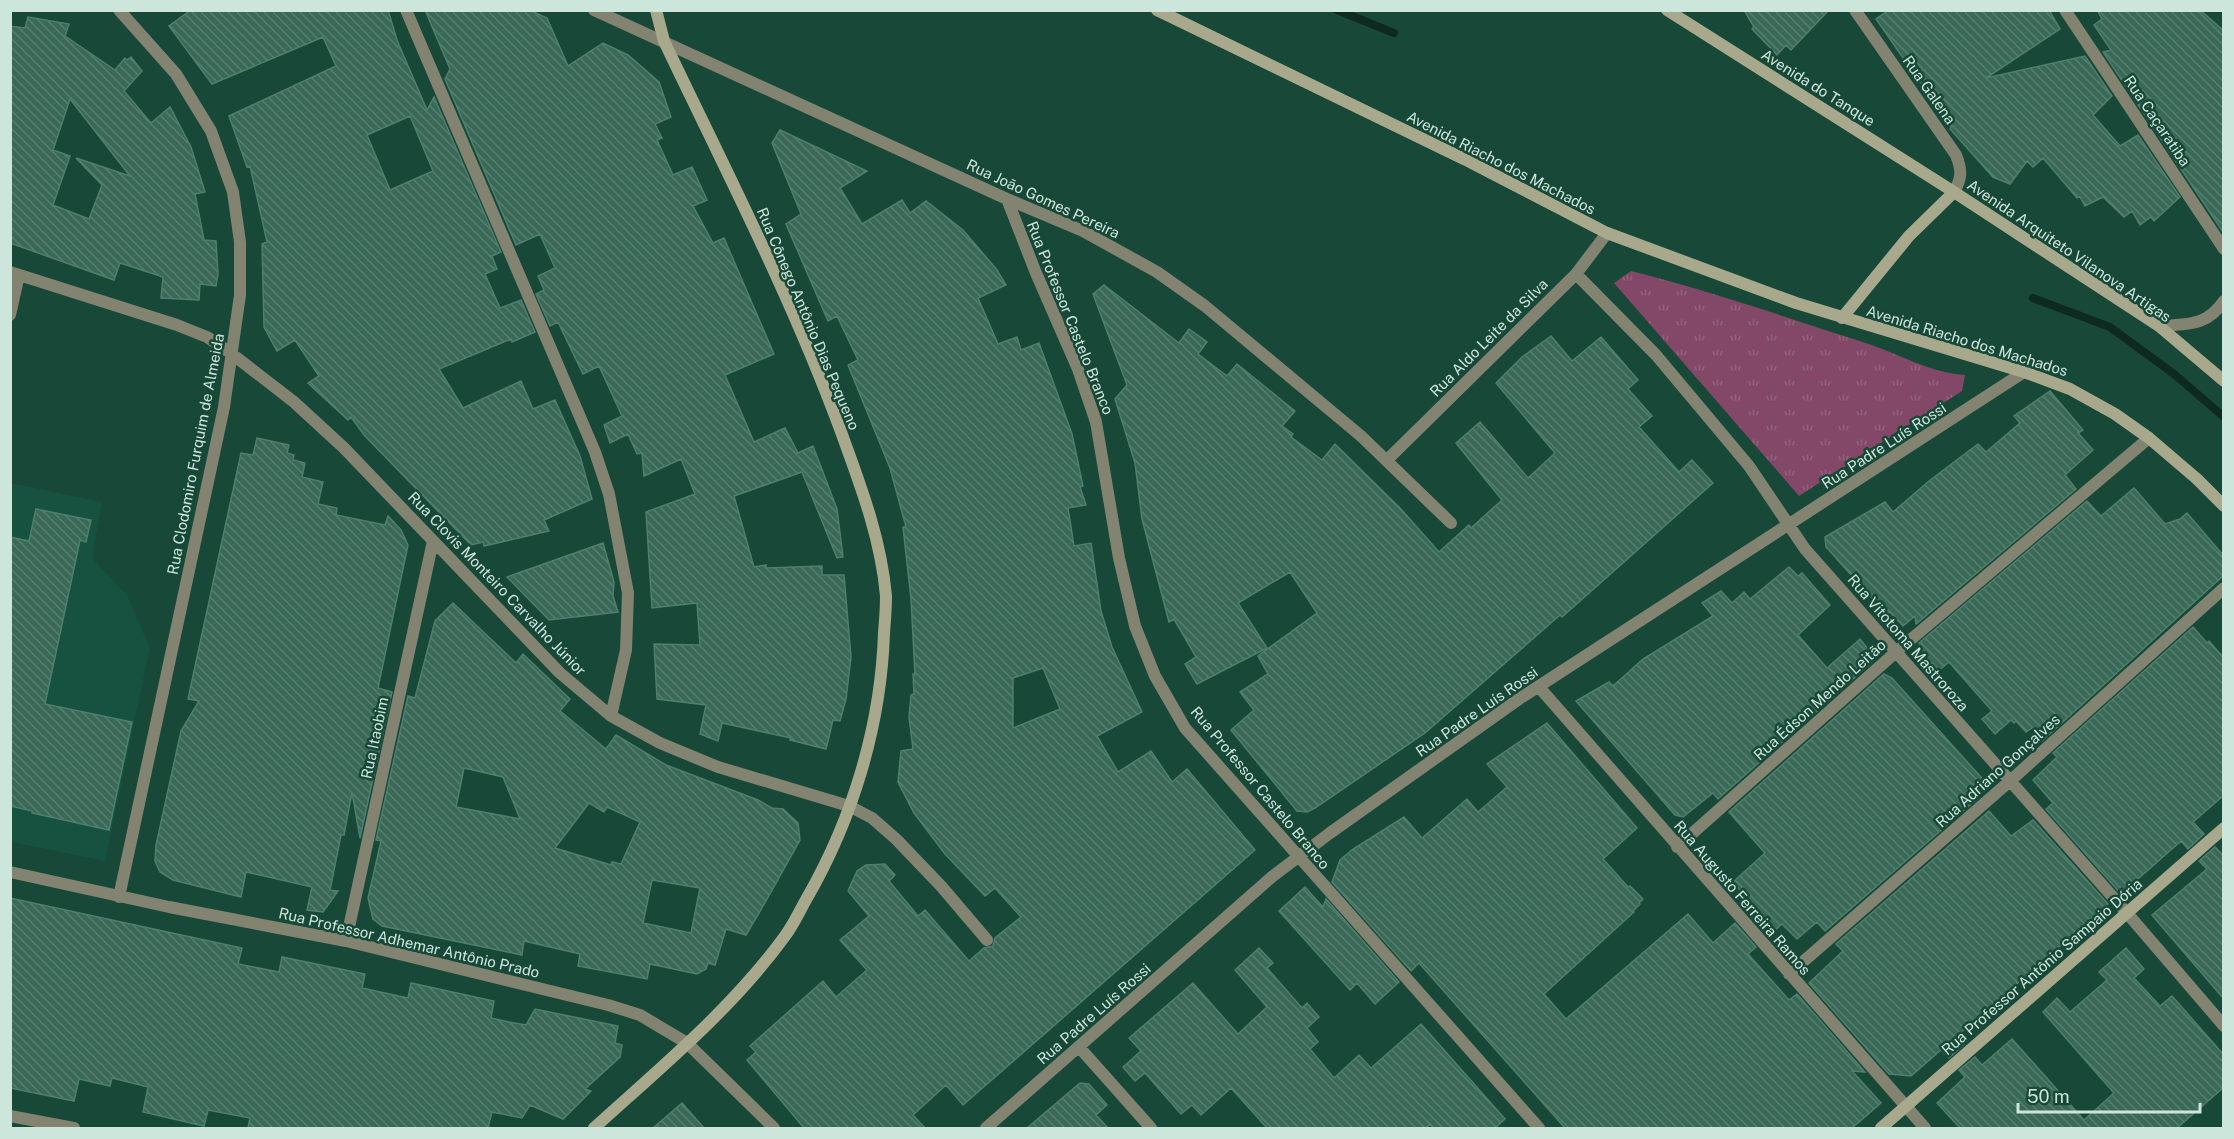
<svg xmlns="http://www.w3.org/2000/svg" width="2234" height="1139" font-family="'Public Sans',sans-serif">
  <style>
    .built { fill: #16523f }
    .park { fill: url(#park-tufts) }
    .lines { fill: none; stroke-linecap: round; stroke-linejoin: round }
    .stream { stroke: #0e2a20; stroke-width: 8 }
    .building { fill: url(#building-back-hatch); stroke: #4f7f6d; stroke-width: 1.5; fill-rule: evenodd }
    .street { stroke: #828370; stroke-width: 12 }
    .secondary { stroke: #a8a98c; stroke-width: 12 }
    .labels { text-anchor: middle; stroke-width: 5; stroke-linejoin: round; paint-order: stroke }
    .street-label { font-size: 15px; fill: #cde6db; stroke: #174838 }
  </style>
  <defs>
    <pattern id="park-tufts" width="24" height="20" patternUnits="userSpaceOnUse" patternTransform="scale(1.5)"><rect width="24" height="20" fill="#834867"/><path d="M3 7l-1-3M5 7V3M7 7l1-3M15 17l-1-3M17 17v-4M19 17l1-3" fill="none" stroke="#93627c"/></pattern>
    <pattern id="building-back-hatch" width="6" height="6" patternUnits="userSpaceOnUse" patternTransform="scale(1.5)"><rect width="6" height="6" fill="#3a6958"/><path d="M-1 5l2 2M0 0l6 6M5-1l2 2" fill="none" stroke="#557e6f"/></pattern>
  </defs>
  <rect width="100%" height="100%" fill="#174838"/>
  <path class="built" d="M11 483 102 502 92 558 127 595 150 648 105 861 11 842Z"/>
  <path class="park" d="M1631 271C1712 291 1790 319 1869 344 1901 355 1931 373 1965 375L1962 391 1799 496 1614 283Z"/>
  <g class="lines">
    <path class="stream" d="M1337 10 1394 33
      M2033 298 2110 327 2174 374 2224 417"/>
  </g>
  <path class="building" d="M191 10H388L397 40 427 110 434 97 501 252 492 256 497 269 485 274 500 308 521 300 535 332 512 342 511 339 439 369 463 408 521 381 533 409 555 400 580 456 592 499 544 520 549 531 484 546 483 542 471 545 364 435 351 417 348 420 308 383 319 376 295 340 277 351 264 327 262 244 267 242 250 166 247 167 229 116 336 66 323 37 212 84 169 26ZM410 116 433 171 390 190 367 135Z
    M425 10H529L547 18 568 66 603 43 628 55 659 82 671 117 655 124 662 138 657 140 673 175 692 167 707 200 693 206 713 243 724 238 774 354 725 375 754 442 785 428 798 453 813 446 837 509 843 557 837 558 802 472 734 496 754 567 766 565V568L822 566V575H844L851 657 846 699 840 721 833 720 826 749 790 740 791 738 722 723 718 741 700 734 706 705 657 699 654 644 700 645 697 603 652 608 646 512 695 494 681 459 644 476 642 453 637 454 628 434 610 443 604 425 622 416 599 366 583 374 558 322 550 326 536 294 544 290 538 276 555 268 540 234 516 245 445 79 450 69Z
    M1744 10H1829L1791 50 1786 45 1777 55 1752 29 1754 27Z
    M1889 10H2049L2060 29 1986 78 2085 56 2112 96 2093 115 2120 146 2138 135 2180 197 2154 221 2151 217 2140 225 2132 211 2124 217 2103 197 2085 206 2080 197 2077 198 2043 158 2033 167 2027 161 2010 184 1993 177 1950 129 1951 127 1876 19Z
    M2097 10H2200L2223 30V232L2103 52 2111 50 2094 25 2102 19Z
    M28 17 69 24 65 36 115 70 125 58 127 60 131 57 142 71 124 91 151 123 170 107 191 147 205 192 195 194 204 240 216 241 218 274 216 286 200 284 199 300 161 298 163 277 120 263 114 280 10 243V26L25 28ZM70 99 130 176 76 158 102 185 89 219 53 205 70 156 53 150Z
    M780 130 867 171 840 188 862 224 902 200 910 213 926 201 963 230 997 270 1006 285 978 298 998 344 1017 337 1021 350 1039 343 1072 434 1083 486 1080 487 1086 505 1068 508 1074 546 1091 543 1101 611 1112 647 1142 712 1097 736 1118 772 1151 751 1172 782 1187 769 1255 850 963 1105 946 1085 913 1115 925 1128H804L747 1060 756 1052 750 1046 823 981 836 997 867 970 840 940 869 916 848 891 857 871 866 865 885 864 895 875 889 881 918 916 925 910 969 961 984 948 993 946 995 938 1021 917 995 888 985 896 945 854 914 813 898 782 901 751 913 749 909 717 911 695 914 694 913 674 915 675 911 599 903 527H906L890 468 848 365 858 360 837 316 828 321 786 224 801 214 772 143ZM1043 668 1060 709 1013 728V678Z
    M1104 285 1179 343 1189 329 1207 342 1198 354 1227 376 1237 364 1295 411 1282 426 1293 434 1291 437 1322 460 1335 444 1400 508 1439 552 1469 525 1471 528 1502 500 1456 443 1480 422 1528 478 1555 453 1496 383 1522 357 1551 336 1572 361 1601 337 1638 380 1628 389 1652 416 1639 427 1679 472 1692 460 1713 483 1562 617 1560 615 1425 733 1315 808 1307 812 1297 811 1231 730 1254 710 1240 692 1268 674 1258 656 1317 613 1290 572 1238 603 1267 648 1197 684 1185 664 1196 657 1174 619 1169 622 1142 519 1135 463 1115 399 1127 385 1093 294Z
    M2050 391 2083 430 2078 433 2093 450 2065 475 2076 489 1916 624 1915 616 1903 626 1891 613H1885L1826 547 1825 537 1885 502 1893 512 1929 481 1978 444 1986 452 2020 423 2014 416Z
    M257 438 289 445 287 453 294 455 293 460 305 463 302 477 323 482 318 504 337 508 336 515 385 525 388 516 401 530 408 545 378 688 392 692 360 838 352 792 344 835H341L330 890 338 891 323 912 307 910 312 887 246 872 241 897 173 880 160 872 155 861 156 845 181 731 199 701 188 699 241 453 253 455Z
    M2134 488 2165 524 2180 519 2187 513 2223 555V576L2042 741 2032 728 2026 732 2016 721 2014 723 2011 720 1995 734 1982 719 1992 711 1949 662 1937 672 1922 655 1919 643 2087 501 2101 516Z
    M36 509 91 520 86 542 80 540 45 704 132 722 109 830 32 813V811L10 806V537L29 541Z
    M603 543 614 582 613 596 618 612 549 620 507 577Z
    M1789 567 1798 576 1802 573 1830 605 1798 635 1827 668 1860 639 1872 654 1871 663 1718 799 1713 793 1683 817 1675 815 1576 701 1609 682 1613 686 1643 659 1713 616 1702 603 1721 591 1732 603 1744 592 1750 599Z
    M453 603 516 663 523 654 570 699 560 711 606 749 616 735 666 765 758 800 772 808 783 809 798 823 800 840 766 901 746 935 726 929 715 965 708 963 706 969 697 974 650 964 647 979 578 966 580 954 524 941 522 955 382 926 373 919 368 898 381 841 376 840 408 696 415 698 435 621ZM464 768 503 777 520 819 456 807ZM589 803 604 812 607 807 640 822 621 864 612 862 611 865 555 848ZM652 880 700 888 691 933 643 923Z
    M2193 627 2207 643 2209 641 2223 657V796L2193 822 2204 834 2188 849 2181 841 2121 894 2046 809 2053 803 2033 780 2057 757 2053 753Z
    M1884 674 1892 678 1987 784 1974 795 1978 798 1825 931 1817 922 1797 939 1782 924 1768 936 1747 912 1754 906 1733 882 1765 853 1729 812Z
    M1547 723 1637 828 1603 859 1628 887 1630 886 1643 899 1639 903 1640 904 1633 911 1634 912 1544 994 1566 1019 1688 914 1713 943 1735 923 1756 947 1748 954 1789 1000 1797 994 1865 1072 1852 1071 1881 1103 1852 1128H1565L1419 963 1411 971 1332 882 1340 860 1353 849 1404 817 1422 838 1467 799 1478 812 1507 787 1487 764Z
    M1989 811 2011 836 2033 820 2108 904 1957 1036 1964 1044 1949 1058 1941 1050 1911 1076 1889 1074 1809 983 1843 951 1836 944Z
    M2215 847 2223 855V998L2152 915 2207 869 2199 861Z
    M1305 887 1323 907 1326 899 1399 982 1375 1004 1357 983 1350 990 1279 911Z
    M10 898 242 948 238 964 279 972 282 957 365 974 362 988 408 998 411 983 494 1001 491 1018 509 1022 526 1025 535 1009 618 1026 615 1043 622 1045 620 1057 585 1089 591 1091 563 1119 530 1105 522 1118 492 1112 488 1128H248L250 1118 208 1110 204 1126 143 1112 148 1087 112 1078 110 1086 79 1079 74 1101 10 1088Z
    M1259 948 1273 963 1267 968 1302 1008 1307 1003 1319 1017 1307 1028 1318 1042 1310 1049 1334 1078 1359 1055 1371 1068 1421 1024 1505 1119 1495 1128H1433L1430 1124 1426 1128H1267L1231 1088 1201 1115 1192 1105 1181 1114 1145 1073 1135 1081 1123 1067 1141 1051 1129 1038 1193 983 1238 1034 1267 1007 1235 970Z
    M2126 948 2144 969 2134 978 2160 1006 2172 996 2223 1054V1088L2177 1128H1960L1937 1103 1965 1077 1959 1070 1975 1057 1982 1065 2012 1039 2084 1120 2114 1093 2043 1012 2057 998 2070 1012 2107 980 2099 972Z
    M1080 1083 1089 1084 1107 1105 1096 1115 1108 1128H1027Z
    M682 1103 704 1128H653Z"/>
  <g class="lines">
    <path class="street" d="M406 10 595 452 609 494 628 593 626 650 611 716
      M594 10 1007 199 1083 231 1157 272 1205 306 1361 436 1451 523
      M1855 10 1956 155C1962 170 1962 178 1954 192
      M2065 10 2224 249
      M1007 199 1036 273 1078 369 1096 422 1119 558 1135 626 1155 676 1185 728 1539 1128
      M10 272 177 325 207 337 232 354 294 402 344 448 560 673 611 716 660 743 718 767 849 806 872 818 896 839 941 886 987 940
      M1576 274 1656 355 1749 466 1805 549 2127 913 2224 1026
      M10 315 19 275
      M2159 326C2187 324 2206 327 2224 301
      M1387 460 1576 274 1607 233
      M1539 687 1925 1128
      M1677 847 1896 652 2149 438
      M10 872 169 907 346 941 608 1005 640 1015 687 1043 774 1128
      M119 897 224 407 240 295V242L233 192 211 131 176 74 119 10
      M346 941 433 541
      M1789 974 2010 781 2224 588
      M1079 1047 1151 1128
      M10 1116 74 1128
      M986 1128 1273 876 1330 833 1519 699 2024 372"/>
    <path class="secondary" d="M1157 10 1464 159 1607 233 1796 303 2024 372 2070 389 2115 414 2149 438 2197 479 2224 506
      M1667 10 1954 192 2159 326 2224 381
      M1842 318 1909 236 1954 192
      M594 1128C660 1068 732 1009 785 936 794 924 800 910 807 898 853 818 881 725 884 633 885 621 886 608 886 596 881 538 860 484 840 429 791 296 725 169 664 41L656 10
      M1881 1128 2224 828"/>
  </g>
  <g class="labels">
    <g class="street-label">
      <text transform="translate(1818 88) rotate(32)" y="5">Avenida do Tanque</text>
      <text transform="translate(1929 90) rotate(55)" y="5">Rua Galena</text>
      <text transform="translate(2157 121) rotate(56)" y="5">Rua Caçaratiba</text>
      <text transform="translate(1501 163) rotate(27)" y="5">Avenida Riacho dos Machados</text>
      <text transform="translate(1043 199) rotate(25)" y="5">Rua João Gomes Pereira</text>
      <text transform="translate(2069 251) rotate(34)" y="5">Avenida Arquiteto Vilanova Artigas</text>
      <text transform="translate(1070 318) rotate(68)" y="5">Rua Professor Castelo Branco</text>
      <text transform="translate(808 319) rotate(67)" y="5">Rua Cônego Antônio Dias Pequeno</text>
      <text transform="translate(1489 338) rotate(-45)" y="5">Rua Aldo Leite da Silva</text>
      <text transform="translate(1967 341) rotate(17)" y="5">Avenida Riacho dos Machados</text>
      <text transform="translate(1884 446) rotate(-33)" y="5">Rua Padre Luís Rossi</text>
      <text transform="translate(196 454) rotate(-79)" y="5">Rua Clodomiro Furquim de Almeida</text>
      <text transform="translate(497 584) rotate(46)" y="5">Rua Clovis Monteiro Carvalho Júnior</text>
      <text transform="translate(1908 643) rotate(49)" y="5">Rua Vitotoma Mastroroza</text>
      <text transform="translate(1820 700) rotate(-42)" y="5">Rua Édson Mendo Leitão</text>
      <text transform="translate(1477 712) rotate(-35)" y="5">Rua Padre Luís Rossi</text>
      <text transform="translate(375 738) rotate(-78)" y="5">Rua Itaobim</text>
      <text transform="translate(1998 771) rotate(-42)" y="5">Rua Adriano Gonçalves</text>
      <text transform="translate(1260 788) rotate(50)" y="5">Rua Professor Castelo Branco</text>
      <text transform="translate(1742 898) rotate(49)" y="5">Rua Augusto Ferreira Ramos</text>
      <text transform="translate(409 943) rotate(13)" y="5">Rua Professor Adhemar Antônio Prado</text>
      <text transform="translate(2042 967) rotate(-41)" y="5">Rua Professor Antônio Sampaio Dória</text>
      <text transform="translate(1094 1014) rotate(-41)" y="5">Rua Padre Luís Rossi</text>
    </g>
  </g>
  <rect width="2234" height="1139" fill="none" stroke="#cde6db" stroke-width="24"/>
  <path d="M2018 1103v9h182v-9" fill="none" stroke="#cde6db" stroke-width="3"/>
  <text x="2027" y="1103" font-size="18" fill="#cde6db" stroke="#174838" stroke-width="4.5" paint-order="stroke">50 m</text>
</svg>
